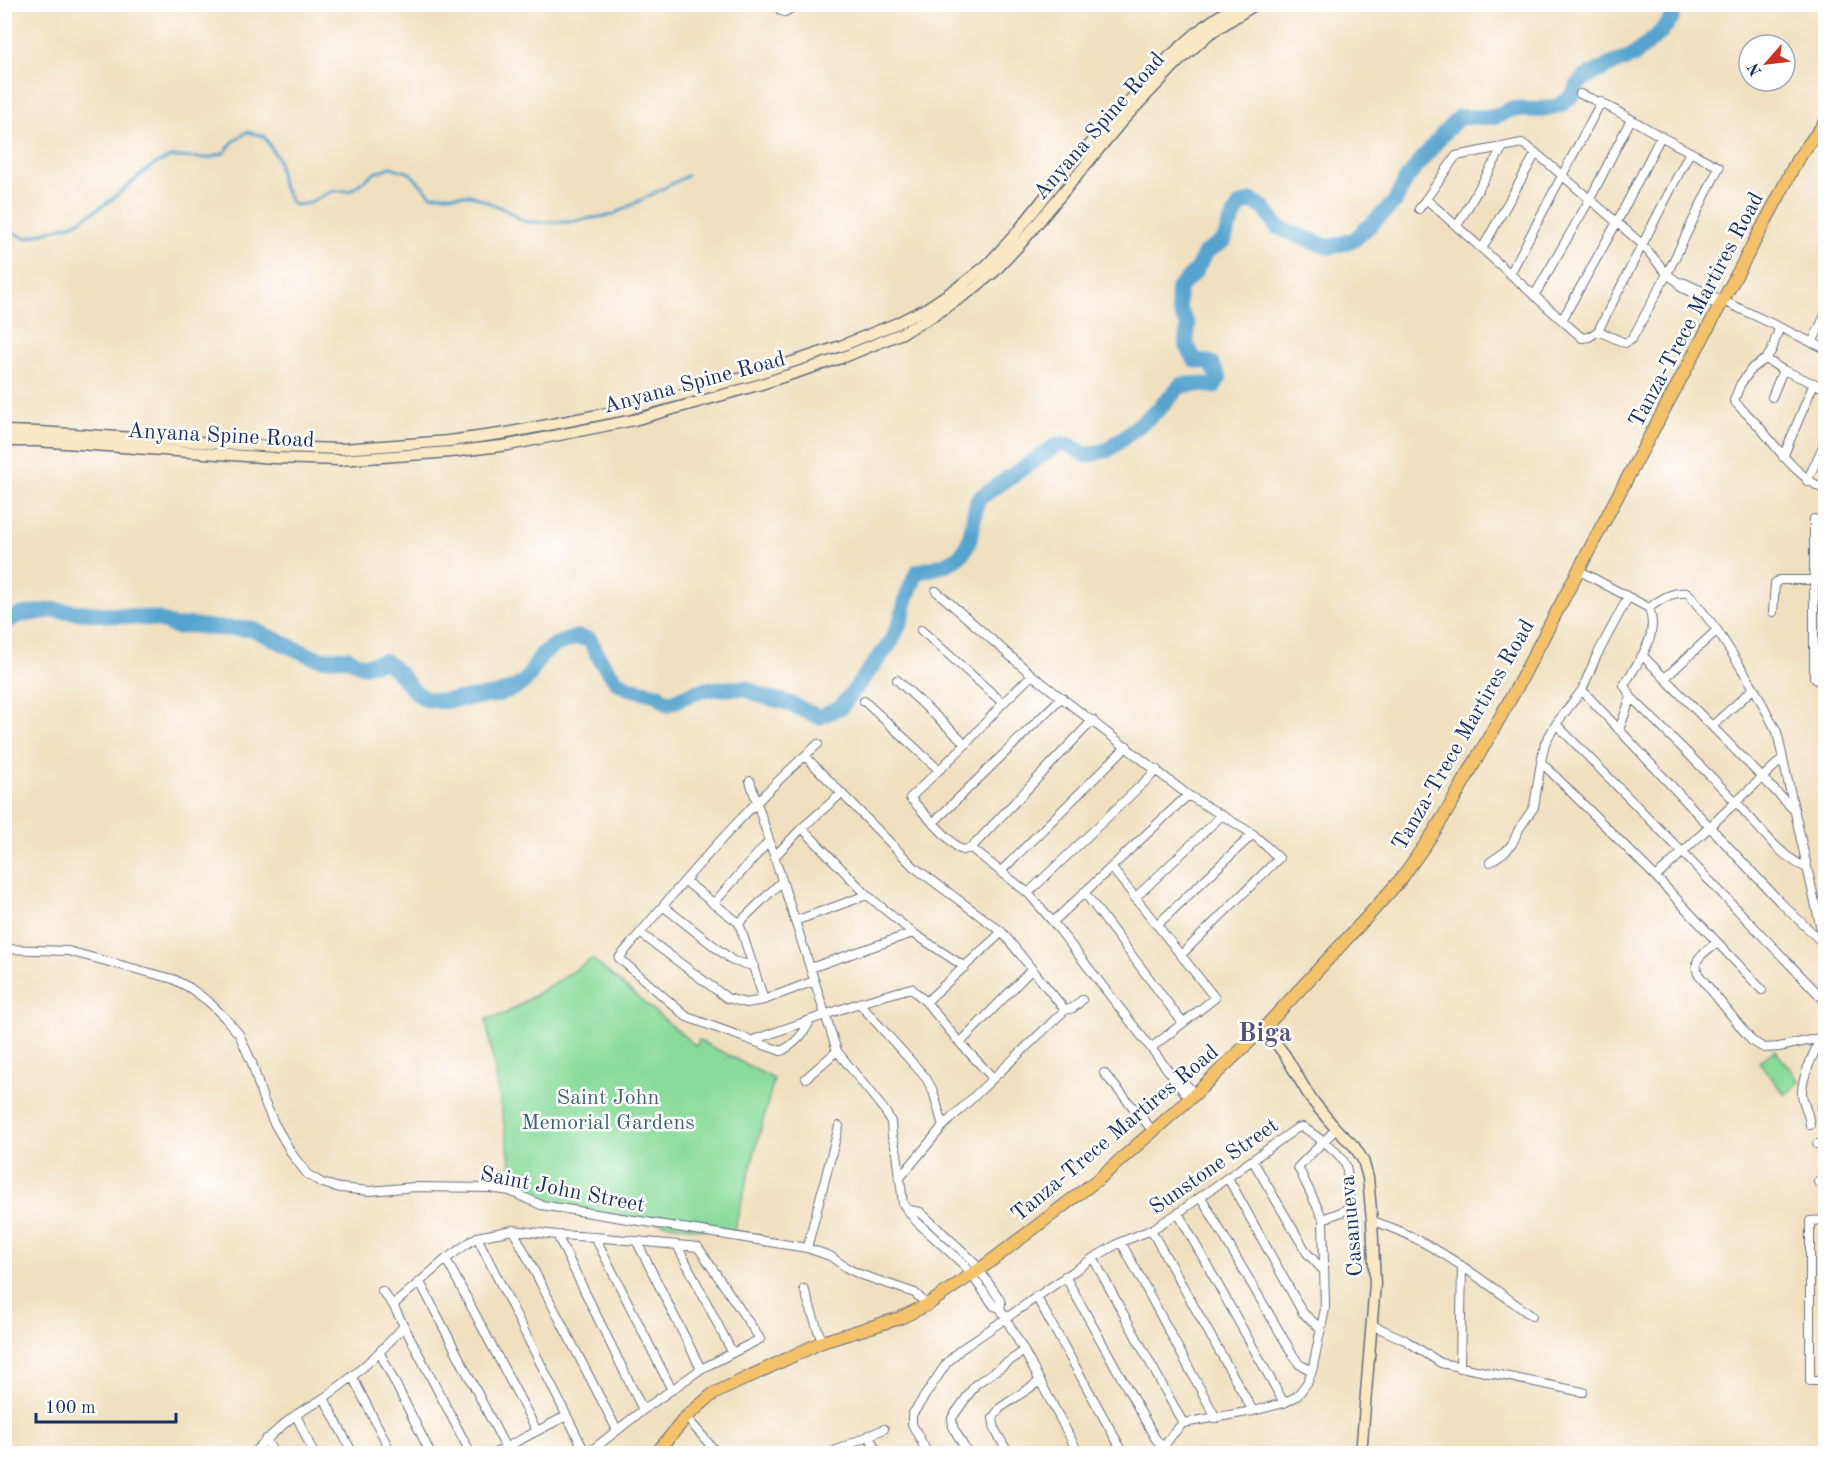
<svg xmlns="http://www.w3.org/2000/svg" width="1830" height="1458" font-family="'Old Standard TT',serif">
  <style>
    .green { fill: #8adb9b; stroke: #52857c; stroke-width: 1.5 }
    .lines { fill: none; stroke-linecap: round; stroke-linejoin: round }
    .stream { stroke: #54a3ce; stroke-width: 3 }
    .river { stroke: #54a3ce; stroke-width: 16 }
    .street-casing { stroke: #666d80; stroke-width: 10 }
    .secondary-casing { stroke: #666d80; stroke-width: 13 }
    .primary-casing { stroke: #666d80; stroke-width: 14 }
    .street { stroke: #fff; stroke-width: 8 }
    .secondary { stroke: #fae7c3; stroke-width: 10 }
    .primary { stroke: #f3c26a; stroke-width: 12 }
    .labels { text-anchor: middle; stroke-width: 5; stroke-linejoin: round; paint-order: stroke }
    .street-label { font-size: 22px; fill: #1b2f5e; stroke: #fff }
    .park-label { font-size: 22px; fill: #3c6370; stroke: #fff }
    .quarter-label { font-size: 26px; font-weight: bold; fill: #58517b; stroke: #fff }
  </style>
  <rect width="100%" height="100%" fill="#fff"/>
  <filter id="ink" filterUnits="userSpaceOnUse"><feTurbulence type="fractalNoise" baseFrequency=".0167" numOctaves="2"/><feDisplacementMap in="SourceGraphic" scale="12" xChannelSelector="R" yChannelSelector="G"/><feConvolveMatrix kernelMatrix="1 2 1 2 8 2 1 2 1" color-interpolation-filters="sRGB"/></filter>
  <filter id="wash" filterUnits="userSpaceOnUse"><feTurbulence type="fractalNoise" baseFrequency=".008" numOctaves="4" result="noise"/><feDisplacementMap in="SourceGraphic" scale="24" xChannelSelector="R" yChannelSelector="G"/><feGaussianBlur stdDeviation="1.35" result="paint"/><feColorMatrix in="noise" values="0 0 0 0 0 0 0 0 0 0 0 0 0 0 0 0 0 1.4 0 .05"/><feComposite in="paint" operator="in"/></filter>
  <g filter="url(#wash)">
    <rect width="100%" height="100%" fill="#f0e0c0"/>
    <path class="green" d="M592 959 696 1046 699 1040 774 1079 733 1234 544 1204 515 1188 486 1019 505 1014Z
      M1775 1050 1800 1082 1785 1095 1759 1062Z"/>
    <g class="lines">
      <path class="stream" d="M4 229 26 238 76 223 110 201 150 167 170 157 209 158 224 153 234 141 247 132 264 136 278 159 282 185 293 205 306 204 333 191H350L374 173 391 167 410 173 431 195H471L506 210 525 222H568L612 215 687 176"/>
      <path class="river" d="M4 623 19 615 54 610 157 619 176 627 190 625 213 628 252 629 311 656 323 659 347 658 363 666 385 661 399 673 412 689 425 699 443 701 496 695 517 687 527 679 542 654 555 645 577 637 590 640 601 661 617 682 629 688 658 695 668 704 695 692 709 689 745 688 764 697 786 702 819 717 841 707 891 642 900 623 908 593 917 572C935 568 959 564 967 546 973 532 973 514 978 499L1057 445H1069L1086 455 1108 450 1158 410 1181 385 1196 384 1214 386 1219 378 1211 363 1195 360 1186 344 1188 326 1179 309 1178 289 1195 272 1206 252 1224 241 1228 228 1240 205 1252 201 1264 208 1277 227 1296 235 1329 247 1354 240 1394 203 1407 178 1441 136 1459 117H1495L1511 109 1537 110 1561 105 1574 94 1578 84 1584 78 1612 64 1633 56 1659 34 1672 18 1674 4"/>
    </g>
  </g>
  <g filter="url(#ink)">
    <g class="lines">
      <g class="street-casing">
        <path id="street" d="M777 4 781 11 785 12 797 4
          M1580 94C1609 105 1634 121 1660 136 1680 147 1700 157 1719 167L1667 274 1632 339 1625 343 1598 331 1690 152
          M1426 199 1582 338 1589 337 1598 331
          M1419 209 1456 156 1522 143 1536 153 1642 244 1667 274 1678 282 1682 288 1720 306
          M1457 226 1503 147
          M1482 249 1536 153
          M1510 274 1601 102
          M1678 282 1685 283 1826 349
          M1534 296 1590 199 1631 119
          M1562 320 1617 222 1661 136
          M1779 328 1772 350 1766 359 1752 368 1740 385 1734 401C1743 411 1753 419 1761 429 1783 455 1794 473 1826 491
          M1812 343 1826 313
          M1766 359 1783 370 1826 389
          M1772 397 1783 370
          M1783 457 1814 383
          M1807 481 1826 440
          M1814 519V677L1820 683H1826
          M1578 570 1649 608C1660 636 1638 662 1624 685L1631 697 1619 730
          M936 591 1032 675 1188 795 1253 834 1279 858 1181 955
          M1649 608C1661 599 1672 591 1688 593L1717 630 1754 688 1777 732 1826 952
          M1773 612 1775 583 1779 580H1826
          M921 630 1003 703
          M1642 655 1793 809
          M1665 678 1717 630
          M897 680 966 744
          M1582 690 1780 902 1825 945
          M1631 697C1666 732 1702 767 1736 802 1758 825 1778 856 1807 868
          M864 701 939 770
          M1093 720 971 848 1028 893 1053 922 1171 1074 1174 1080 1190 1099
          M1556 724 1682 852 1826 1002
          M1712 726 1754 688
          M805 756 914 867 1002 932 1065 1010 943 1126 899 1179
          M1541 762 1656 877 1762 990
          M750 781 837 1051 885 1111 891 1122 892 1136 897 1153 903 1204 916 1221 965 1266 994 1306 1000 1308 1024 1351 1079 1454
          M933 823 1062 697
          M802 828 867 895 913 933 965 967
          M971 848 963 850 958 848 933 823 910 798 966 744 1003 703 1032 675
          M774 857 802 828 842 793
          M1490 862 1506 851 1512 844 1519 829 1534 807 1541 762 1545 743 1556 724 1582 690 1596 657 1628 597
          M1111 867 1215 998 1151 1048
          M1001 871 1127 746
          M1656 877 1782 759
          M685 881 739 923 782 881
          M1084 892 1182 1022
          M1028 893 1157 770
          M1135 898 1222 815
          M713 904 769 841
          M663 906 733 961 754 966
          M795 921 867 895
          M1053 922 1188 795
          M739 923 764 1000
          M1157 925 1253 834
          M640 933 727 998 746 1003 764 1000 814 981
          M1717 942C1705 953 1692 957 1698 974L1752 1041 1764 1048 1779 1047 1820 1038 1826 1021
          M4 949 68 951 173 979 190 988 209 1002 225 1018 239 1034 252 1063 263 1099 274 1123 292 1154 307 1174 322 1183 340 1188 370 1191 415 1187 490 1188 510 1191 541 1205 807 1248 830 1256 847 1268 859 1274 915 1293 927 1305
          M810 968 913 933
          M926 1002 1002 932
          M859 1003 926 1078 933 1091 943 1126
          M1065 1010 1073 1008 1082 1000
          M810 1020C805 1033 794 1045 781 1051L687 1017 619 958C681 884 745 808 818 744
          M753 1040 859 1003 911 988 926 1002 960 1043 992 1077
          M960 1043 1032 969
          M1104 1073 1153 1131
          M1171 1074 1178 1076 1195 1094
          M806 1078 837 1051
          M1822 1106H1826
          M1810 1125C1809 1112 1802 1103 1802 1093 1802 1075 1814 1055 1820 1038
          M1817 1144 1826 1143
          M1253 1161 1307 1253 1324 1271
          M1228 1178 1303 1313 1321 1329
          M1818 1182 1826 1181
          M1201 1197 1293 1355 1299 1364 1312 1371
          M909 1210 920 1212 972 1260 999 1298 1001 1303 1000 1308
          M1178 1213 1284 1403
          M1826 1220 1810 1221V1381H1826
          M1372 1221C1430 1238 1483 1281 1532 1316
          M513 1230 617 1430
          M1151 1230 1253 1411
          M557 1235 643 1410
          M477 1237 586 1454
          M595 1237 672 1390
          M637 1242 701 1369
          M1121 1242 1216 1418
          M677 1245 732 1352
          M807 1248 839 1126
          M1093 1258 1183 1423
          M446 1259 537 1431
          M1065 1276 1155 1438 1163 1447
          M420 1282 509 1454
          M804 1289 822 1342
          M382 1291 393 1305 471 1454
          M1036 1296 1124 1454
          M393 1305 446 1259 477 1237 513 1230 557 1235 595 1237 698 1247 760 1339 701 1369 643 1410 587 1454
          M1372 1325 1405 1340 1441 1363 1583 1392
          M380 1353 431 1454
          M1460 1368 1462 1266
          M352 1376 392 1454
          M324 1398 353 1454
          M296 1415 314 1454
          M686 1417 718 1454
          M869 1435 878 1454
          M266 1439 274 1454
          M252 1454C266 1440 281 1425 297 1414 306 1408 316 1404 325 1397 354 1377 380 1353 404 1326
          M493 1454 566 1416
          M828 1454 884 1429
          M928 1454 912 1424V1415L946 1364 960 1350 1093 1258 1121 1242 1151 1230 1178 1213 1297 1128 1303 1127C1316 1136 1341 1152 1346 1166 1349 1178 1348 1193 1350 1205L1344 1211 1323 1219
          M968 1454 953 1427 952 1418 976 1384 1024 1351
          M1009 1454 995 1430 993 1418 1000 1408 1040 1381
          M1159 1454 1172 1435 1183 1423 1253 1411 1284 1403 1297 1396 1307 1383 1312 1371 1325 1309 1323 1219 1298 1167 1336 1129"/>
      </g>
      <g class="secondary-casing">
        <path id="secondary" d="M4 431 39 432 277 447 342 449 449 441 507 433 629 409 753 375 841 346 895 324 927 308 963 284 987 265 1013 237 1064 173 1169 57 1203 27 1237 4
          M4 441H37L274 458 340 460 451 452 509 445 634 420 758 385 844 357 900 334 933 316 972 290 994 272 1022 242 1122 121 1177 63 1209 34 1256 4
          M1264 1028 1285 1055 1311 1099 1336 1129 1354 1146 1363 1160 1368 1178 1372 1221 1375 1284 1361 1454"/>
      </g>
      <g class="primary-casing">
        <path id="primary" d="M656 1454 686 1417 713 1394 822 1342 900 1318 927 1305 987 1264 1101 1177 1195 1094 1264 1028 1368 916 1401 879 1434 832 1453 801 1516 689 1615 501 1779 196 1797 160 1826 121"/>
      </g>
      <use href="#street" class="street"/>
      <use href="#secondary" class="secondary"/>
      <use href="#primary" class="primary"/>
    </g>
  </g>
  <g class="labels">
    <g class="street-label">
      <text transform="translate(1098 125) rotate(-49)" y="8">Anyana Spine Road</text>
      <text transform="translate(1695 309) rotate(-62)" y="8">Tanza-Trece Martires Road</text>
      <text transform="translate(694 381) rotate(-15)" y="8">Anyana Spine Road</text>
      <text transform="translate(221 434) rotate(3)" y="8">Anyana Spine Road</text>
      <text transform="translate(1462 734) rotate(-60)" y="8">Tanza-Trece Martires Road</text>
      <text transform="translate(1114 1132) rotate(-40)" y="8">Tanza-Trece Martires Road</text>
      <text transform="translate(1213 1165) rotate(-35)" y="8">Sunstone Street</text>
      <text transform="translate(563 1188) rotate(11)" y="8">Saint John Street</text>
      <text transform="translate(1350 1226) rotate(-95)" y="8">Casanueva</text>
    </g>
    <g class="park-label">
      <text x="608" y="1104">Saint John<tspan x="608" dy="25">Memorial Gardens</tspan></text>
    </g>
    <g class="quarter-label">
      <text x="1265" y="1041">Biga</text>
    </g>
  </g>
  <rect width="1830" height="1458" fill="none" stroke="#fff" stroke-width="24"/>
  <g transform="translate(1767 63) rotate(242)"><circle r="28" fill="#ffffff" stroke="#a4acbf" stroke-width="1.5"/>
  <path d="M0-4.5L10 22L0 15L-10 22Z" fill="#c8321e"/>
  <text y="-9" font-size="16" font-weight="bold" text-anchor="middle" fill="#1b2f5e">N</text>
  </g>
  <path d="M36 1413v9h140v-9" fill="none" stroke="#1b2f5e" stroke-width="3"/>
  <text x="45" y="1413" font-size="18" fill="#1b2f5e" stroke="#ffffff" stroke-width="4.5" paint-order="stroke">100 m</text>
</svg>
